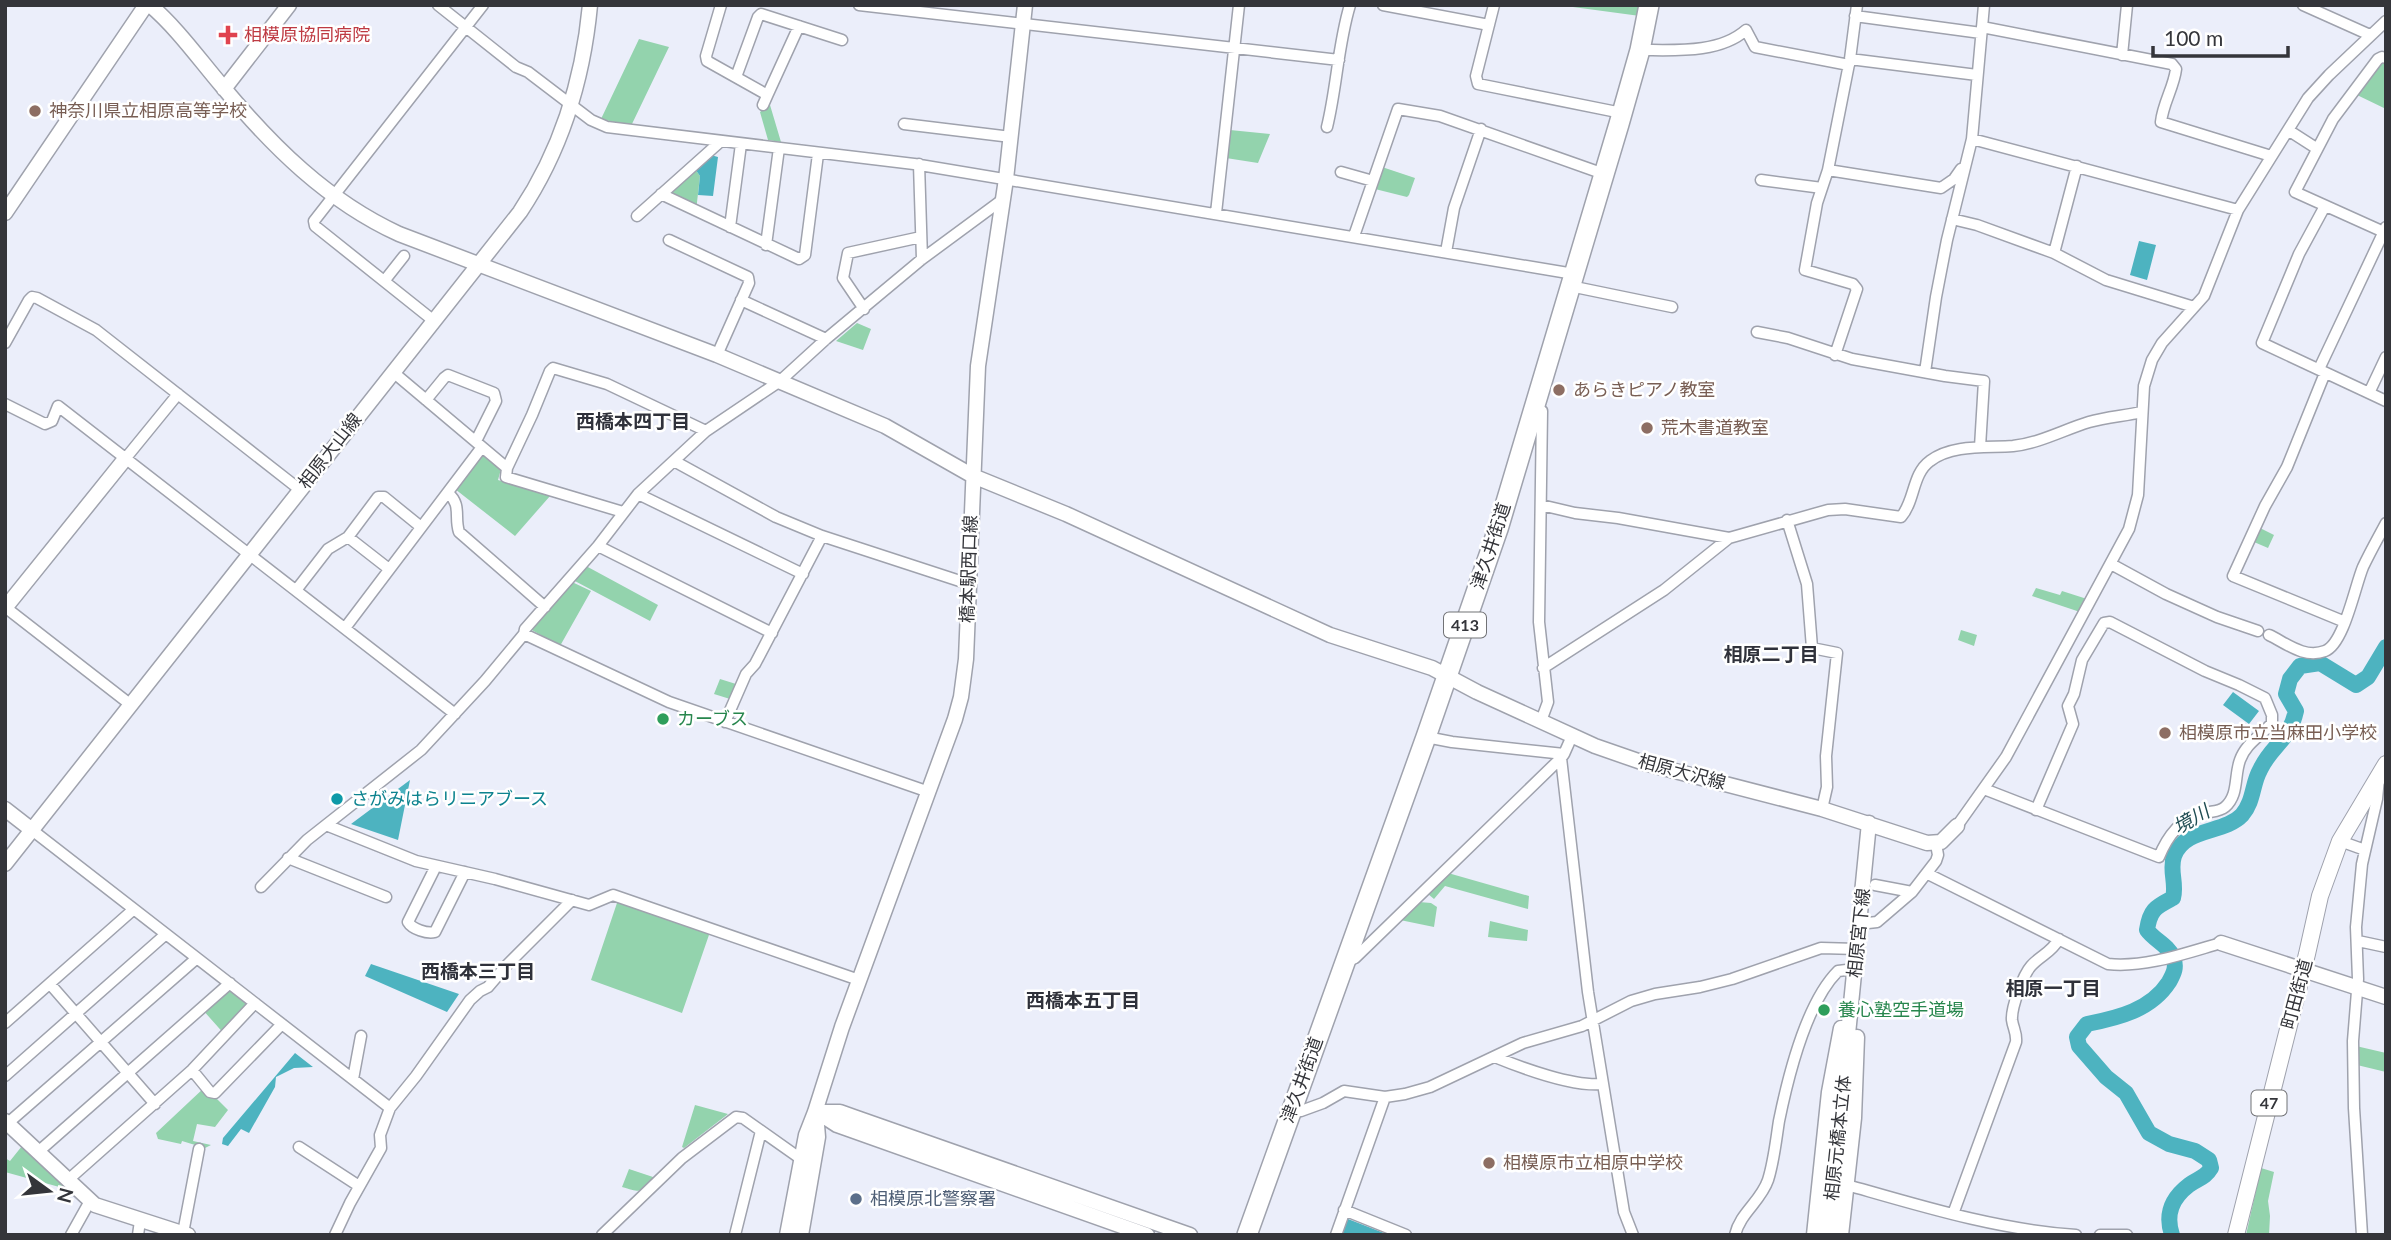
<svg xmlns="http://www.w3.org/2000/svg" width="2391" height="1240" font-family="Lato,'Noto Sans JP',sans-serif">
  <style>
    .green { fill: #93d3ad }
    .water { fill: #4db3c0 }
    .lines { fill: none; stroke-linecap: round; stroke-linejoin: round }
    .river { stroke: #4db3c0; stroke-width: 16 }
    .street-casing { stroke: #9fa2ad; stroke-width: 13 }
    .secondary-casing { stroke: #9fa2ad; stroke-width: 17 }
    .primary-casing { stroke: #9fa2ad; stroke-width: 18 }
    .highway-casing { stroke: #9fa2ad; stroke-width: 22 }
    .street { stroke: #fff; stroke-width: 10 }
    .secondary { stroke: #fff; stroke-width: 14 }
    .primary { stroke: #fff; stroke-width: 16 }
    .highway { stroke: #fff; stroke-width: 19 }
    .health-dot { fill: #e0444e; stroke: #fff; stroke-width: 2.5 }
    .education-dot { fill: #8d6e63; stroke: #fff; stroke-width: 2.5 }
    .leisure-dot { fill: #2e9e5b; stroke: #fff; stroke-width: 2.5 }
    .culture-dot { fill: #0f9aa8; stroke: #fff; stroke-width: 2.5 }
    .service-dot { fill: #5c6f8a; stroke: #fff; stroke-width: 2.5 }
    .labels { text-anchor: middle; stroke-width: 5; stroke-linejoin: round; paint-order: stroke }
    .shield { fill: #fff; stroke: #717275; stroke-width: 2 }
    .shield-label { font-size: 16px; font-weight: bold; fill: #34353a }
    .health-label { font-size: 18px; fill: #be3a42; stroke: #fff; text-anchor: start }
    .education-label { font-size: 18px; fill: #785e54; stroke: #fff; text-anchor: start }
    .street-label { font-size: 18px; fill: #34353a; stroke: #fff }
    .leisure-label { font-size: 18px; fill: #27864d; stroke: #fff; text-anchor: start }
    .culture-label { font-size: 18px; fill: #0d838f; stroke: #fff; text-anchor: start }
    .service-label { font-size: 18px; fill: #4e5e75; stroke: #fff; text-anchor: start }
    .neighbourhood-label { font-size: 19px; font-weight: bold; fill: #2f313a; stroke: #fff }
    .water-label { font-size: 19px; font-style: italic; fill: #204d53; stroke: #fff }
  </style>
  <rect width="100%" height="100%" fill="#ebeefa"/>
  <path class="green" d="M1558 5H1642L1640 16Z
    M639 39 669 47 631 126 601 119Z
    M2383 60 2386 61V109L2357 95Z
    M770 105 781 142 768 140 760 112Z
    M1230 130 1270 134 1258 163 1226 158Z
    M693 166 700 176 696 211 661 194Z
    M1382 167 1415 178 1409 195 1407 197 1375 189Z
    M857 323 871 329 863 350 836 341Z
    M482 455 501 469 498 480 550 496 515 536 455 489Z
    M2258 527 2274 535 2268 548 2254 542Z
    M586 566 658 605 650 621 573 580Z
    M572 582 591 591 560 646 530 629Z
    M2036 588 2060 595 2062 591 2087 599 2080 612 2032 596Z
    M1961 630 1977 635 1974 646 1958 640Z
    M720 679 736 684 730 699 714 694Z
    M1448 873 1529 896 1528 909 1445 886 1434 899 1428 894Z
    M618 900 710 932 682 1013 591 980Z
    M1419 902 1431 903 1437 907 1434 927 1400 920Z
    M1490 921 1528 930 1527 941 1488 937Z
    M230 983 255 1003 226 1036 202 1009Z
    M2356 1046 2386 1053V1072L2357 1065Z
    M205 1087 228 1110 215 1127 197 1124 193 1141 211 1145 205 1148 182 1141 181 1144 158 1139 156 1133Z
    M695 1105 728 1114 684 1148 682 1147Z
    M22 1146 63 1184V1188L5 1172V1158L10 1161Z
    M2261 1168 2274 1172 2268 1201 2270 1216 2269 1235H2246Z
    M629 1169 656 1178C642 1193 642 1193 622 1187Z"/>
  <path class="water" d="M707 154 718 157 713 196 698 195 700 176 693 166Z
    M2139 241 2156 245 2147 280 2130 275Z
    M2233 692 2259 711 2249 724 2223 705Z
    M410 780 398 840 351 824Z
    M371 964 459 994 447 1012 365 976Z
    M295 1053 313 1067 294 1068 276 1077 275 1087 249 1133 241 1129 228 1146 222 1144 223 1138Z
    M1348 1219 1389 1235H1342Z"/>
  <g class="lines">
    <path class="river" d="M2172 1235C2165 1214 2172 1198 2189 1185 2199 1178 2205 1178 2211 1168L2209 1160 2195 1151 2169 1144 2149 1133 2126 1093 2106 1077 2079 1046 2077 1037 2087 1024C2118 1018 2151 1010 2169 982 2174 973 2177 967 2173 957 2168 945 2154 940 2147 930 2150 909 2156 907 2173 898 2177 884 2169 870 2174 856 2185 827 2224 834 2242 815 2254 801 2252 784 2260 770 2272 744 2289 742 2296 711L2286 694 2290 679 2300 666 2320 663 2356 685 2368 677 2386 647"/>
    <g class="street-casing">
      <path id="street" d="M438 5 516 67 528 72 591 120 607 127 914 164 1574 274
        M721 5 706 56 707 61 764 93 767 96 763 105
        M859 5 1339 60
        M1383 5 1489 25
        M1494 5 1476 76 1478 84 1622 113
        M2303 5 2370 35
        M1855 16 1981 33
        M1982 27 2172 64 2176 69C2174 87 2163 103 2161 122L2271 156
        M1640 50C1673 50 1719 54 1746 30L1755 47 1849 65
        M2122 55 2127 5
        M2386 58 2382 57 2378 59 2333 119 2295 192 2386 233
        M1850 59 1977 75
        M736 77 758 17 761 14 842 40
        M767 96 799 26
        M904 124 1011 137
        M1327 127C1337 86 1338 44 1350 5
        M2288 130 2316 148
        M1972 139 2238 210
        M919 164 922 259
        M1828 170 1941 188 1954 179 1961 169
        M1341 172 1373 181
        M1761 180 1822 188
        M661 194 799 259 805 255 818 154
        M2325 206 2299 254 2262 343 2369 393
        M1216 213 1239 5
        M637 216 721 141
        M1952 219 1977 225 2054 253 2106 280 2194 307
        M730 227 741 144
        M1354 236 1398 109 1440 116 1604 174
        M669 240 748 277 749 283 717 355
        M766 245 779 148
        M1446 252 1454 208 1481 129
        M2054 253 2077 166
        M385 280 404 256
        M1570 286 1672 307
        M741 300 826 339
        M864 309 843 278 848 253 921 237
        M434 321 315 226 314 221 483 5
        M1757 332 1788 338 1852 359 1945 376 1984 381 1980 447
        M5 343 29 300 32 297 37 298 96 330 299 489
        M1835 355 1857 289 1853 284 1805 270 1817 203 1828 170 1850 59 1857 5
        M2386 357 2369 393 2386 401
        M2319 369 2386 227
        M393 372 507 468 506 477 623 512
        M1925 372 1936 297 1947 240 1972 139 1984 5
        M2325 373 2287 467 2265 506 2233 576 2345 622
        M426 400 444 378 448 375 494 393 496 401 476 441
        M5 404 45 424 52 421 58 406 455 714
        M1535 407 1542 411 1539 622 1548 702 1541 721
        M125 459 178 394
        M674 461 776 517 822 536 969 584
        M507 468 532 415 550 371 553 368 607 384 706 431
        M448 493C462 505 454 517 459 532L545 607
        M638 494 803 574
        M1541 505 1575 513 1618 518 1729 538
        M1787 520 1807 584 1812 648 1837 653 1826 756 1827 787 1822 809
        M348 537 389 569
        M598 546 772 633
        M2111 564 2166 594 2217 617 2258 631
        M297 589 328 549 348 537 378 497H384L421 527
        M5 607 131 705
        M345 628 482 447
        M524 634 525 629 598 546 638 494 706 431 780 381 826 339 922 259 1002 200
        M2269 635C2286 643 2304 659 2325 651 2344 644 2355 586 2363 567 2370 552 2378 538 2386 523
        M1543 668 1664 590 1729 538 1828 510 1845 509 1901 517C1915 501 1912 474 1930 461 1952 444 1987 448 2013 446 2040 443 2063 430 2089 422 2106 417 2124 416 2142 412
        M725 722 746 674 755 664 822 536
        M1426 737 1452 742 1564 754 1572 736
        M1564 754 1561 758 1588 992 1624 1212 1633 1235
        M1984 789 2159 857C2167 837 2182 816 2204 813 2212 811 2219 812 2225 807 2239 795 2234 776 2240 760 2246 743 2261 736 2272 723V715L2265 698 2239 685 2205 671 2110 622 2104 623 2082 660 2074 694 2068 706 2073 724 2036 810
        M326 825 416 861 495 879 589 905 613 895 859 980
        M1957 826 2006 757 2129 529 2138 495 2144 386 2152 360 2162 343 2204 296 2238 210 2308 98 2329 75 2386 21
        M32 830 390 1108
        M2340 841 2365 850
        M288 858 386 897
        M436 866 408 922C412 929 427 934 435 932L465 872
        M1928 874 2108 964C2145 968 2186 953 2221 943
        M1875 885 1912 892
        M261 887 307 840 421 750 485 681 524 634 669 702 929 792
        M1859 924 1877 922 1912 892 1936 861 1938 855 1936 844
        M2358 941 2386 947
        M1345 962 1355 958 1561 758
        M50 984 155 1104
        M5 1023 134 909
        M1495 1057C1522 1068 1574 1087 1603 1084
        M192 1070 210 1092 215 1093 282 1024
        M5 1076 166 934
        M353 1079 361 1036
        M1291 1112 1301 1111 1323 1103 1344 1091 1385 1097
        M8 1123 197 958
        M299 1147 359 1186
        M38 1152 230 983
        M68 1180 192 1070 255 1003
        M1847 1185C1921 1206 1998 1230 2076 1235
        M1344 1210 1406 1235
        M1953 1214 2016 1042C2017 1033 2013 1028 2012 1020 2011 1008 2023 975 2031 966 2041 955 2051 953 2059 939
        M183 1233 199 1149
        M71 1235 90 1201
        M138 1235 140 1221
        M335 1235 350 1203 381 1148 380 1135 390 1108 416 1076 470 1000 480 991 488 987 506 966 572 900
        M602 1235 682 1158 736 1117 743 1118 801 1159
        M735 1235 761 1131
        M1336 1235 1385 1097 1405 1094 1430 1087 1523 1043 1582 1026 1631 1001 1655 994 1700 987 1732 979 1821 948 1857 949
        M1735 1235C1740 1213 1761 1201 1768 1180 1774 1161 1776 1140 1779 1121 1788 1077 1806 1003 1838 971L1855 969
        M2100 1235H2127
        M2362 1235 2354 1108 2353 1041 2358 979 2356 927 2362 864 2377 799 2379 778"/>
    </g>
    <g class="secondary-casing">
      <path id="secondary" d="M150 5C177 28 199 59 222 86 272 146 327 201 399 234L717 355 885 426 973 476 1066 514 1330 635 1432 668 1477 692 1595 746 1644 763 1822 809 1927 843 1941 842 1957 826
        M224 89 289 5
        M5 213 146 5
        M5 608 125 459
        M5 809 32 830
        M5 864 520 212C562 149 583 80 590 5
        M2221 943 2386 997
        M815 1112H840L854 1117 1190 1235
        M817 1112 837 1125 1147 1235
        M5 1121 95 1205 188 1235
        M787 1235 806 1135 815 1112 842 1027 955 719 961 697 966 659 978 366 1006 179 1025 5
        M801 1235 818 1137 816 1113
        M1814 1235 1829 1092 1841 1028
        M1828 1235 1869 823
        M1841 1235 1854 1118 1857 1037"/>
    </g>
    <g class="primary-casing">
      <path id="primary" d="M2236 1235 2307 954 2320 896 2340 841 2386 764"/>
    </g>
    <g class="highway-casing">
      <path id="highway" d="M1247 1235 1426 737 1498 529 1619 124 1640 50 1649 5"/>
    </g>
    <use href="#street" class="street"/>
    <use href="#secondary" class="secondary"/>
    <use href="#primary" class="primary"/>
    <use href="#highway" class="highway"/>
  </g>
  <path class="health-dot" d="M224.5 24.5h7v7h7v7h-7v7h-7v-7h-7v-7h7z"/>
  <g class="education-dot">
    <circle cx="35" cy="111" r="7"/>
    <circle cx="1559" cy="390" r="7"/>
    <circle cx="1647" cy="428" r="7"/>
    <circle cx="2165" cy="733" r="7"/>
    <circle cx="1489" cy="1163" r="7"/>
  </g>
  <g class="leisure-dot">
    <circle cx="663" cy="719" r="7"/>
    <circle cx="1824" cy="1010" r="7"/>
  </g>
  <circle class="culture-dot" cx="337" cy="799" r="7"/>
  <circle class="service-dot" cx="856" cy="1199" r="7"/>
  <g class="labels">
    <g class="shield">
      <rect x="1444" y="612.5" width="42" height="25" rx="5"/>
      <rect x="2251.5" y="1090.5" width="35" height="25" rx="5"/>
    </g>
    <g class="shield-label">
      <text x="1465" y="631">413</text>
      <text x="2269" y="1109">47</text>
    </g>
    <g class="health-label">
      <text x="244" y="41">相模原協同病院</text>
    </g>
    <g class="education-label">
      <text x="49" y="117">神奈川県立相原高等学校</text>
      <text x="1573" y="396">あらきピアノ教室</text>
      <text x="1661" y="434">荒木書道教室</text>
      <text x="2179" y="739">相模原市立当麻田小学校</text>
      <text x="1503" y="1169">相模原市立相原中学校</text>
    </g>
    <g class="street-label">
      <text transform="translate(330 451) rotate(-52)" y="6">相原大山線</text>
      <text transform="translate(1491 546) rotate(-72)" y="6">津久井街道</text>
      <text transform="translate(969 569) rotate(-88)" y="6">橋本駅西口線</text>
      <text transform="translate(1682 772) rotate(15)" y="6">相原大沢線</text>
      <text transform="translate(1859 933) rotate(-84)" y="6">相原宮下線</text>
      <text transform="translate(2297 994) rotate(-75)" y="6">町田街道</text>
      <text transform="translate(1302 1080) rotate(-70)" y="6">津久井街道</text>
      <text transform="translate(1838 1138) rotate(-84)" y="6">相原元橋本立体</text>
    </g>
    <g class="leisure-label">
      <text x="677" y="725">カーブス</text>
      <text x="1838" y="1016">養心塾空手道場</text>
    </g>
    <g class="culture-label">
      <text x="351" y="805">さがみはらリニアブース</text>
    </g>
    <g class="service-label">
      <text x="870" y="1205">相模原北警察署</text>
    </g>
    <g class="neighbourhood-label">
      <text x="633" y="428">西橋本四丁目</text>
      <text x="1771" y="661">相原二丁目</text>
      <text x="478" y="978">西橋本三丁目</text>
      <text x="2053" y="995">相原一丁目</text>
      <text x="1083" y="1007">西橋本五丁目</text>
    </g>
    <g class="water-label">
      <text transform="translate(2191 819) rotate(-30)" y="7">境川</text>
    </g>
  </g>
  <rect width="2391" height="1240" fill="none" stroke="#34353a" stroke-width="14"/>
  <g transform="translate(49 1191) rotate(105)" stroke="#ffffff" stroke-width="5" paint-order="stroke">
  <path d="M0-5L12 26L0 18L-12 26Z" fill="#34353a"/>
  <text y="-10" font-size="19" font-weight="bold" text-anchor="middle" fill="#34353a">N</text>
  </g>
  <path d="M2153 46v10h135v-10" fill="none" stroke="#34353a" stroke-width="3.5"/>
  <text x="2164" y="46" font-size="21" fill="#34353a" stroke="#ffffff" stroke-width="5" paint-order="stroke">100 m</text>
</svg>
